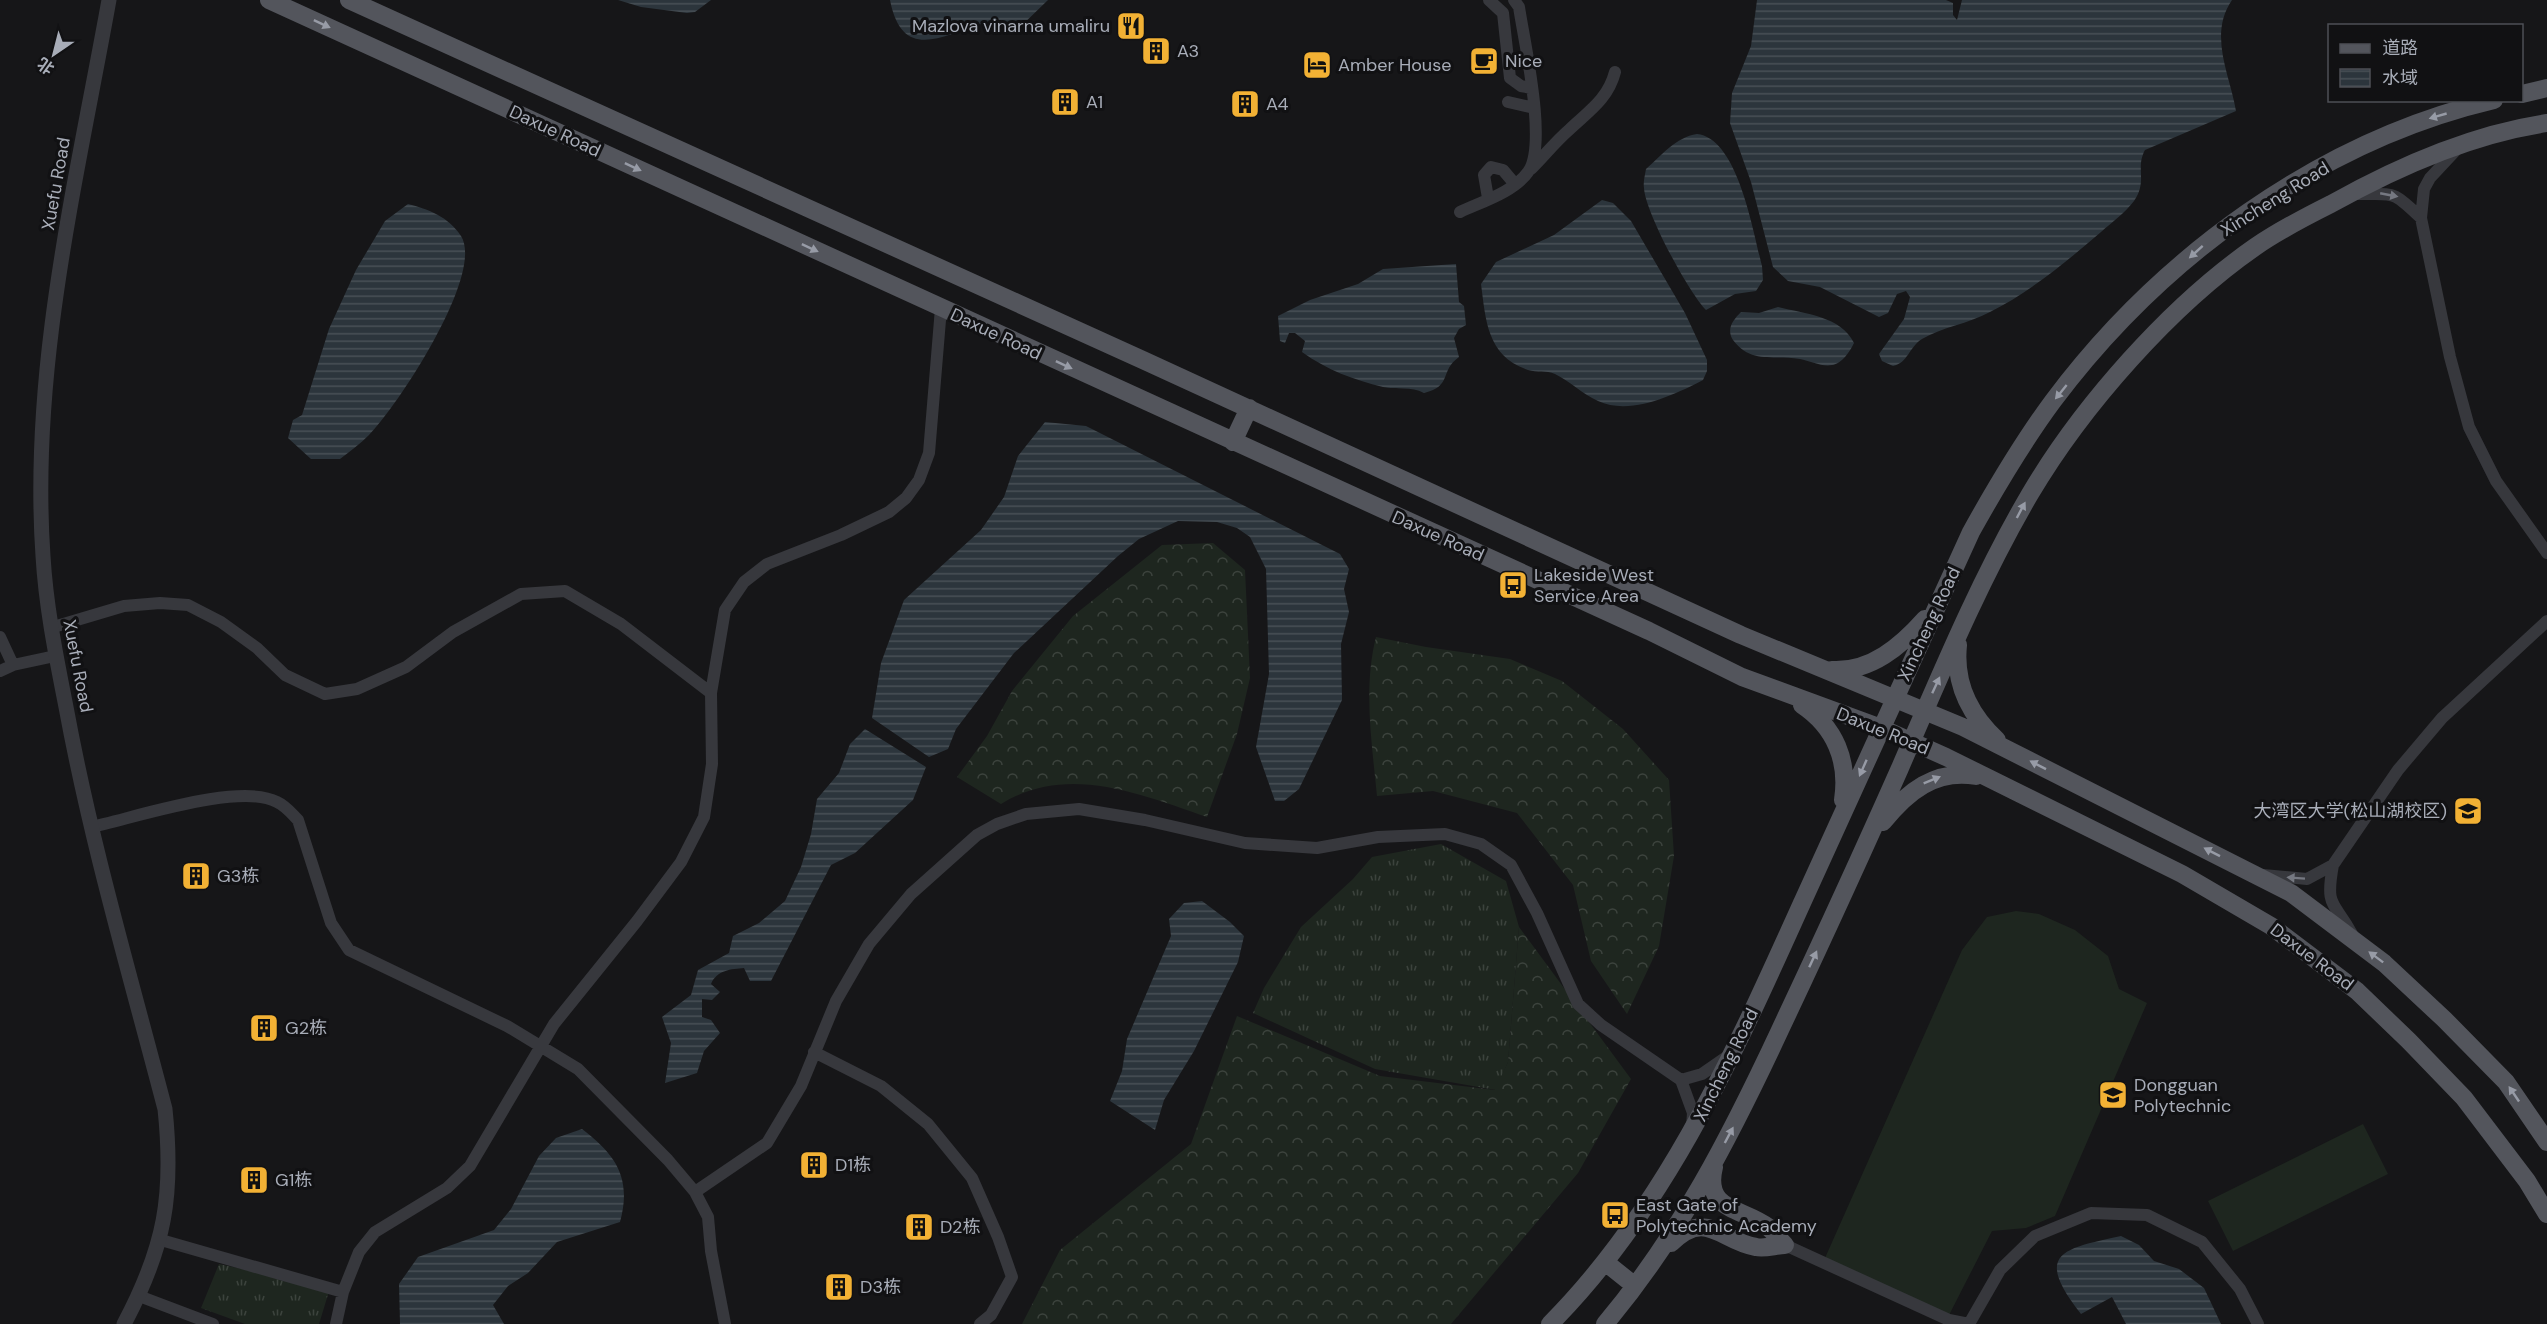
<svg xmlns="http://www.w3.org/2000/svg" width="2547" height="1324" font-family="'DM Sans','Noto Sans SC',sans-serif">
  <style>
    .grass { fill: url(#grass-tufts) }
    .forest { fill: url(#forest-crowns) }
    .garden { fill: #1e261f }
    .water { fill: url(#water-rules) }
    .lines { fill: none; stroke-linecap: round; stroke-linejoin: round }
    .minor { stroke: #37383d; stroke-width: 12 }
    .tertiary { stroke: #37383d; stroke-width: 15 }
    .primary { stroke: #53555c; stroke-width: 18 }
    .oneway { fill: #979ba6 }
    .oneway2 { fill: #757881 }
    .labels { text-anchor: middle; stroke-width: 6; stroke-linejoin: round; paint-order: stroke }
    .poi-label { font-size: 18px; fill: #a8adb8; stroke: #111113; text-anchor: start }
    .street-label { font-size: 18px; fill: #a8adb8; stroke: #111113 }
  </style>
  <defs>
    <pattern id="grass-tufts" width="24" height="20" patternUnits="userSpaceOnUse" patternTransform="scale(1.5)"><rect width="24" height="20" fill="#1e261f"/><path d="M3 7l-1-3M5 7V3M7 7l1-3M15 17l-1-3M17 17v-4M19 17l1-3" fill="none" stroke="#3c433d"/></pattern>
    <pattern id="forest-crowns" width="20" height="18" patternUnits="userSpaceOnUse" patternTransform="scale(1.5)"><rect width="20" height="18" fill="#1e261f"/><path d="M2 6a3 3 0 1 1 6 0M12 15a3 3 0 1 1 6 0" fill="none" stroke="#3c433d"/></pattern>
    <pattern id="water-rules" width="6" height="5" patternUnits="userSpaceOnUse" patternTransform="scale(1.5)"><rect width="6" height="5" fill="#2c353c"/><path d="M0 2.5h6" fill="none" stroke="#485056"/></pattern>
  </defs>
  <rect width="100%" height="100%" fill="#161618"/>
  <path class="grass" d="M1441 844 1506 881 1519 927 1508 1062 1496 1090 1375 1069 1253 1013 1264 988 1301 927 1353 879 1372 857Z
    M219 1264 330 1288 319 1324H245L201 1308Z"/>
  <path class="forest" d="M1213 543 1245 570 1250 678 1237 734 1207 817C1140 794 1067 763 1001 804L957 777 987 736 1012 691 1073 616 1162 545Z
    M1376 637 1426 647 1510 659 1562 681 1623 729 1669 780 1674 856 1659 946 1627 1014 1591 961 1573 885 1517 813 1433 791 1377 796C1372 744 1363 688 1376 637Z
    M1519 927 1631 1079 1578 1173 1451 1324H1022L1060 1250 1191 1144 1237 1016 1380 1076 1495 1090 1508 1062Z"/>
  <path class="garden" d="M2016 911 2039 914 2075 930 2108 956 2119 989 2147 1003 2055 1216 2026 1228 1992 1231 1947 1319 1825 1258 1962 950 1987 917Z
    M2363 1124 2388 1174 2233 1251 2208 1201Z"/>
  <path class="water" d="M618 0H711L695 12 687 13 641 7Z
    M890 0H1048L1015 32 1001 24 993 25 991 28 981 24C940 37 902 61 890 0Z
    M1757 0H1946L1953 3V15L1957 20 1962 0H2232C2208 35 2230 75 2236 111L2145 150C2135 168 2148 181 2134 201 2125 213 2112 222 2101 232 2066 262 2030 292 1990 312 1968 324 1942 327 1922 339 1909 347 1908 363 1893 366L1882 361 1879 354 1904 319 1910 297 1906 291 1897 294 1888 313 1879 317 1820 287 1788 281 1773 267 1751 182 1730 123 1732 93 1751 46Z
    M1697 134C1738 138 1753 232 1762 266L1763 280 1756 291 1735 294 1706 310C1689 293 1645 212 1644 188 1643 182 1645 175 1646 169 1661 156 1676 137 1697 134Z
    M1602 200 1613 203 1631 221 1685 313 1707 360V371L1703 380C1674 395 1630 416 1598 401 1582 394 1570 381 1555 374 1546 370 1537 373 1528 370 1487 356 1486 321 1481 284L1496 262 1554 235Z
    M408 204C428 209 449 217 461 236 485 274 397 407 369 435 360 444 350 451 340 459H311L288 438 293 420 302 415 329 329 356 270 385 221Z
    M1456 264 1459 302 1464 306 1466 325 1459 329 1454 338 1459 357C1439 371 1453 386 1424 393 1411 386 1397 390 1383 387 1354 380 1327 370 1302 352L1305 341 1295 333H1289L1285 343 1280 341 1278 316 1310 300 1358 284 1383 269Z
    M1778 307C1805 314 1841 316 1854 343 1850 351 1842 364 1832 365 1822 367 1810 361 1800 359 1773 354 1752 365 1733 340 1726 329 1733 320 1741 312L1759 313Z
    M1045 422 1086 426 1340 554 1349 569 1344 589 1349 612 1341 644 1342 700 1299 789 1284 801H1275L1256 747 1269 674 1266 569 1250 537 1237 528 1217 522 1178 521 1139 539 1118 556 1014 653 956 729 948 749 929 757 872 718 881 663 904 600 981 530 1004 497 1018 456Z
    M865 729 926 767 913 800 855 853 831 865 771 981H750L744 968C731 969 717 970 711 984L720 992 712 1000 702 999V1017L711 1020 720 1033 704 1051 697 1073 665 1083 671 1043 662 1017 691 995 698 970 729 953 733 936 759 923 785 901 801 867 811 834 817 799 839 773 850 744Z
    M1202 901 1230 922 1244 936 1238 962 1194 1051 1164 1100 1155 1130 1110 1101 1122 1071 1127 1039 1171 936 1169 919 1184 903Z
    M582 1129C616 1155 632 1178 620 1222L557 1242 528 1273 508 1286 493 1305 504 1324H400L399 1284 418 1257 494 1230 511 1209 539 1156 556 1138Z
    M2121 1236 2139 1245 2154 1261 2179 1269 2204 1288 2221 1324H2126L2112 1297 2081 1314C2033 1253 2062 1249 2121 1236Z"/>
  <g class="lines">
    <path class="minor" d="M1489 0 1503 13 1510 78 1521 86 1531 88
      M1508 102 1534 108
      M2458 148 2430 178 2424 189 2421 218 2450 357 2469 427 2496 481 2547 553
      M1531 169C1544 156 1556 141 1570 129 1589 111 1608 99 1615 72
      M2354 194C2395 195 2390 188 2421 218
      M1488 198 1484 175 1491 167 1503 170 1514 183
      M1460 212C1481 202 1514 192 1528 172 1548 145 1524 41 1519 7L1514 0
      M50 628 124 606 160 603 188 605 221 622 257 648 285 675 325 694 357 689 406 667 453 632 521 594 565 591 621 624 711 693
      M0 637 13 665
      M0 671 13 665 55 656
      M91 827C134 818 240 782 277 802 286 806 292 814 298 820L331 923 349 950 507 1026 578 1069 668 1160 695 1192 708 1217 711 1251 725 1324
      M2333 865C2325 909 2334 900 2352 934
      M2263 875 2307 879 2333 865 2398 770 2442 718 2547 621
      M814 1052 881 1086 928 1124 972 1178 998 1237 1012 1277 991 1315 980 1324
      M1692 1127 1693 1113 1681 1080 1702 1074 1728 1056
      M695 1192 767 1143 801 1086 836 1001 869 944 911 894 977 835 997 824 1026 814 1079 809 1145 820 1245 843 1317 848 1378 837 1445 834 1481 844 1511 865 1537 913 1578 1004 1601 1025 1681 1080
      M161 1240 343 1292
      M1785 1245 1949 1320
      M139 1296 213 1324
      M336 1324 343 1292 359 1252 375 1232 447 1188 470 1166 554 1024 637 921 681 862 704 817 712 764 711 693 725 610 744 582 767 564 841 535 889 512 906 498 919 480 929 453 941 308
      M1950 1324 1949 1320 1969 1324 2000 1270 2035 1236 2091 1213 2147 1215 2202 1242 2240 1289 2258 1324"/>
    <path class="tertiary" d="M109 0C76 183 30 369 43 556 46 607 56 656 66 707 91 843 130 975 165 1109 174 1195 165 1247 124 1324"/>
    <path class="primary" d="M269 0 1649 631 1742 677 1881 728 1946 757 2182 874 2271 926 2357 991 2409 1041 2464 1098 2527 1181 2547 1214
      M349 0 1145 361 1741 635 1963 727 2291 893 2384 963 2444 1019 2506 1082 2547 1142
      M2522 94 2547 88
      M1233 442 1249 408
      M1958 645C1954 683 1970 715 1997 740
      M1832 670C1871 672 1901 646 1925 619
      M1802 705C1835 727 1849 761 1843 800
      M1883 822C1907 792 1935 769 1976 776
      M1714 1167C1703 1211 1743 1208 1768 1227 1774 1232 1779 1239 1785 1245
      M1671 1243C1707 1208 1720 1241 1756 1247 1765 1249 1776 1245 1785 1245
      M1605 1262 1635 1286
      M1550 1324C1668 1205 1734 1053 1802 903 1858 779 1914 655 1971 532 1996 487 2022 443 2053 401 2160 258 2319 141 2494 100
      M1605 1324C1680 1235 1731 1135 1780 1030 1821 943 1861 856 1900 768 1940 676 1979 581 2030 494 2082 406 2170 306 2255 247 2278 231 2305 217 2331 204 2397 167 2472 134 2547 123"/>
  </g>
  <defs><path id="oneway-solid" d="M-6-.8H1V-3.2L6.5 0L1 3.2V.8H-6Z" transform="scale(1.5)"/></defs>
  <g class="oneway">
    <use href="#oneway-solid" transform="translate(322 24) rotate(25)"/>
    <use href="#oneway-solid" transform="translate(2438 116) rotate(164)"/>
    <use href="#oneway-solid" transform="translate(633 167) rotate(25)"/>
    <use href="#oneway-solid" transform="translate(810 248) rotate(25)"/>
    <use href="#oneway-solid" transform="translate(2196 252) rotate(138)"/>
    <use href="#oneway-solid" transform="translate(1064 365) rotate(25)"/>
    <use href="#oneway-solid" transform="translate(2061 392) rotate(129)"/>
    <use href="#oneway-solid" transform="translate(2021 510) rotate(-62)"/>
    <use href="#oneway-solid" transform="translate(1936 685) rotate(-65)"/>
    <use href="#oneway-solid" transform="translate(2038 765) rotate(-153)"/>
    <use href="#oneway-solid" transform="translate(1863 768) rotate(114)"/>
    <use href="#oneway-solid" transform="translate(1932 780) rotate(-22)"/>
    <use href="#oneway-solid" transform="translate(2212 852) rotate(-153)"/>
    <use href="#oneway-solid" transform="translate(2376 957) rotate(-143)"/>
    <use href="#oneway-solid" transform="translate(1813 959) rotate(-65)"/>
    <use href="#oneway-solid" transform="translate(2514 1094) rotate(-124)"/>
    <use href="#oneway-solid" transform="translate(1729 1135) rotate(-62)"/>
  </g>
  <g class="oneway2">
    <use href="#oneway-solid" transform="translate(2389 195) rotate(11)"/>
    <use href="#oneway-solid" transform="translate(2296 878) rotate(-176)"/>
  </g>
  <defs>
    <g id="restaurant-square" transform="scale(1.5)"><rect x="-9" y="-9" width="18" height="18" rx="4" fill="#f2b134" stroke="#111113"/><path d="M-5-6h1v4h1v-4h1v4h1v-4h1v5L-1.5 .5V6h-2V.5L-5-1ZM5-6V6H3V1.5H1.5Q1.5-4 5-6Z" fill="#111"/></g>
    <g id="building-square" transform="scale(1.5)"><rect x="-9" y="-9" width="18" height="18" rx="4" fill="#f2b134" stroke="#111113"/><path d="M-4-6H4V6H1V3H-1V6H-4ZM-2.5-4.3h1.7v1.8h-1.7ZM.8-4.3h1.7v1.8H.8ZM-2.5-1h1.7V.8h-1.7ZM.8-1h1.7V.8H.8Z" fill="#111"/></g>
    <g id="cafe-square" transform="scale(1.5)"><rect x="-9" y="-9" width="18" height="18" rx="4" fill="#f2b134" stroke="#111113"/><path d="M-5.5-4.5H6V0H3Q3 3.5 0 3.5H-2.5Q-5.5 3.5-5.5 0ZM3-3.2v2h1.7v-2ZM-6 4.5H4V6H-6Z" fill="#111"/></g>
    <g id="hotel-square" transform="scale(1.5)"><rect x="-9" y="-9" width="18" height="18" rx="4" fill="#f2b134" stroke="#111113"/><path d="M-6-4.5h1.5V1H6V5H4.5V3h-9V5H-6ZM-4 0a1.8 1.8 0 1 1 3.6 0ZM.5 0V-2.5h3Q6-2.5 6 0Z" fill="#111"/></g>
    <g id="bus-square" transform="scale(1.5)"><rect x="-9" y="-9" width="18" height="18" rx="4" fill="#f2b134" stroke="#111113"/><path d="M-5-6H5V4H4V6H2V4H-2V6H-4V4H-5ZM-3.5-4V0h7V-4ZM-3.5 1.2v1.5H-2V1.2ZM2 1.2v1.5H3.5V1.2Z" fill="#111"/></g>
    <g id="university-square" transform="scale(1.5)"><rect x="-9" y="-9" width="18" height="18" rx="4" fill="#f2b134" stroke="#111113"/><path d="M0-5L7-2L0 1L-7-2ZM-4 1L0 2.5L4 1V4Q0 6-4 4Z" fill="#111"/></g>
  </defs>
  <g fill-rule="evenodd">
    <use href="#restaurant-square" x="1131" y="26"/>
    <use href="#building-square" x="1156" y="51"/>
    <use href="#cafe-square" x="1484" y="61"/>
    <use href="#hotel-square" x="1317" y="65"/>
    <use href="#building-square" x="1065" y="102"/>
    <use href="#building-square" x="1245" y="104"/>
    <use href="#bus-square" x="1513" y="585"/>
    <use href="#university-square" x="2468" y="811"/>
    <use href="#building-square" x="196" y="876"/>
    <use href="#building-square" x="264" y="1028"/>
    <use href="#university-square" x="2113" y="1095"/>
    <use href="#building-square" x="814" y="1165"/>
    <use href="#building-square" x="254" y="1180"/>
    <use href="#bus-square" x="1615" y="1215"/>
    <use href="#building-square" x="919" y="1227"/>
    <use href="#building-square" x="839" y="1287"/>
  </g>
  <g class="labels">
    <g class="poi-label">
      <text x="1110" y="32" text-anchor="end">Mazlova vinarna umaliru</text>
      <text x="1177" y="57">A3</text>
      <text x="1505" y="67">Nice</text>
      <text x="1338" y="71">Amber House</text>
      <text x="1086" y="108">A1</text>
      <text x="1266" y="110">A4</text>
      <text x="1534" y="581">Lakeside West<tspan x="1534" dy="21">Service Area</tspan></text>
      <text x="2447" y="817" text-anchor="end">大湾区大学(松山湖校区)</text>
      <text x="217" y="882">G3栋</text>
      <text x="285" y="1034">G2栋</text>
      <text x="2134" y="1091">Dongguan<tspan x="2134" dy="21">Polytechnic</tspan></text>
      <text x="835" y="1171">D1栋</text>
      <text x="275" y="1186">G1栋</text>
      <text x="1636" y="1211">East Gate of<tspan x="1636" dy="21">Polytechnic Academy</tspan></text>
      <text x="940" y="1233">D2栋</text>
      <text x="860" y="1293">D3栋</text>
    </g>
    <g class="street-label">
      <text transform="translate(555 131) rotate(25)" y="6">Daxue Road</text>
      <text transform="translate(56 184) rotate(-80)" y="6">Xuefu Road</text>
      <text transform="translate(2275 199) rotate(-32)" y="6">Xincheng Road</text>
      <text transform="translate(996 334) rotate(25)" y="6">Daxue Road</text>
      <text transform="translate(1438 536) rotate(24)" y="6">Daxue Road</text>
      <text transform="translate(1929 624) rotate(-65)" y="6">Xincheng Road</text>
      <text transform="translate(78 666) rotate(79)" y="6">Xuefu Road</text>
      <text transform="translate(1883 731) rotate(22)" y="6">Daxue Road</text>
      <text transform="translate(2312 957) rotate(37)" y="6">Daxue Road</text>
      <text transform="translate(1726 1065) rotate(-64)" y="6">Xincheng Road</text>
    </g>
  </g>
  <rect x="2328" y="24" width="195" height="78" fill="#111113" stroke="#4d4f55" stroke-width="1.5"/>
  <rect x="2340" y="44" width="30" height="9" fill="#53555c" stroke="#4d4f55" stroke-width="1.5"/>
  <text x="2382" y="54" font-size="18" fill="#a8adb8">道路</text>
  <rect x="2340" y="69" width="30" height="18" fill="url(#water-rules)" stroke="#4d4f55" stroke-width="1.5"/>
  <text x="2382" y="84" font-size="18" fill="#a8adb8">水域</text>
  <g transform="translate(54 54) rotate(215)" stroke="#111113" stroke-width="4.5" paint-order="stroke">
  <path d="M0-4.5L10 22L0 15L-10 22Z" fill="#a8adb8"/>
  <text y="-9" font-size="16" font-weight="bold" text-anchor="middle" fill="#a8adb8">北</text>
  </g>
</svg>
